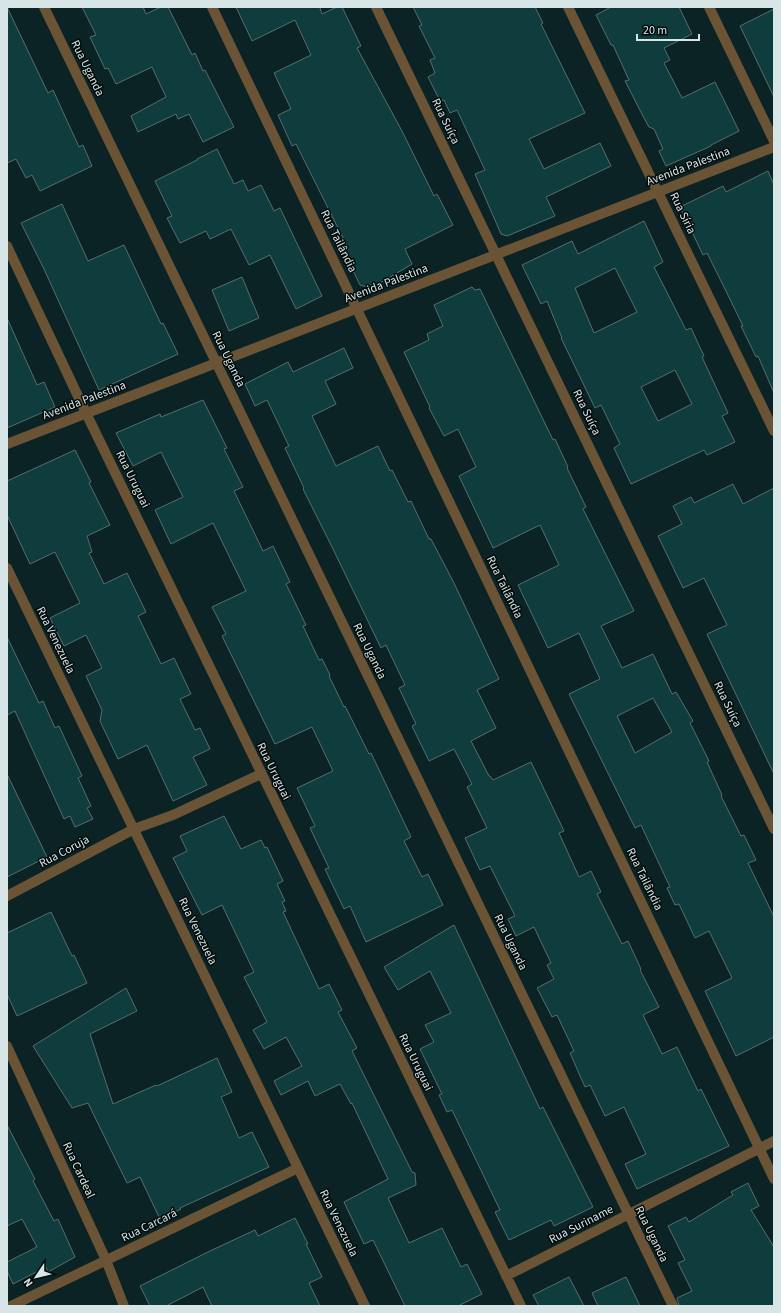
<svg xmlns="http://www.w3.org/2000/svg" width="781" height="1313" font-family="'Source Sans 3',sans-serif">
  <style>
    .building { fill: #0f3c3d; stroke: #556e6e; fill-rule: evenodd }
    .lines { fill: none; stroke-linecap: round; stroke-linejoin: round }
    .minor { stroke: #6a5435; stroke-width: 10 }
    .tertiary { stroke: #6a5435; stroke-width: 10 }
    .labels { text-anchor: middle; stroke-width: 3; stroke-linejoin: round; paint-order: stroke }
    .street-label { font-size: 12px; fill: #d8e5e6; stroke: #030b0b }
  </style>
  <rect width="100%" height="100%" fill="#0b2324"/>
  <path class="building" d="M7 7 48 93 53 90 79 147 83 145 92 166 40 191 32 175 26 178 16 159 7 163Z
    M82 7H143L146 14 161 7H168L192 55 195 53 203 71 205 70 234 127 203 142 189 114 178 119 176 114 138 132 131 116 166 97 152 67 116 84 108 68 105 69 90 37 96 35Z
    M236 7H323L320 8 322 14 337 7H342L361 46 357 48 402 131 434 196 437 194 453 225 405 249 412 264 372 288 360 285 342 248 347 246 296 144 292 146 278 115 291 109 274 73 311 55 295 20 252 41Z
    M413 7H535L543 23 541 24 585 113 529 139 544 169 600 143 611 166 546 197 555 216 507 236 501 234 475 174 485 170 457 110 450 113 444 100 440 101 428 77 435 73 430 60 435 58 419 26 422 25Z
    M611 7H679L692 34 664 48 670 60 664 63 682 98 715 82 739 131 711 145V146L666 166 659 151 663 149 654 129 649 127 643 116 625 81 629 80 613 45H611L596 15Z
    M774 9V97L740 26Z
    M217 149 234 184 243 180 248 191 261 185 274 211 280 208 322 296 296 309 270 255 249 265 231 229 210 239 206 231 180 243 167 218 172 216 155 181 197 160V159Z
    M768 171 774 185V393L758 356 756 357 741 326H743L724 287 707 253 703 255 680 207 723 186 726 192Z
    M62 204 88 261 124 245 161 324 163 323 178 354 99 390 44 269 21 223Z
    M644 221 663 262 654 267 686 330 691 328 704 356 702 357 728 413 722 416 735 442 707 455 704 450 631 484 614 448 620 444 601 405 595 408 561 338H562L547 301 541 304 522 265 572 241 578 254ZM615 268 637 312 594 333 575 288ZM675 370 692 404 658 421 641 387Z
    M242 277 259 318 229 331 212 290Z
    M472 287 475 290 480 289 553 440 555 439 568 467 567 468 586 507 583 509 634 611 601 626 622 668 653 654 672 694 676 692 693 721 690 723 709 761 707 762 722 795 721 796 741 836 744 835 756 860 748 863 774 917V1037L736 1056 705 991 732 978 709 931 695 938 679 904 675 905 667 888 670 887 641 825 635 828 569 694 600 679 579 633 548 648 518 585 559 565 540 525 493 548 459 476 476 467 458 429 444 436 429 408 430 407 404 352 429 340 427 334 443 326 434 305ZM653 698 672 732 635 753 617 716Z
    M7 318 37 385 44 382 55 407 7 428Z
    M344 348 353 368 325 381 336 404 312 416 336 466 378 446 390 471 392 470 408 502 411 501 429 539H431L454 583 499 679 477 690 496 728 471 741 489 776H490L493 780 531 762 564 831 559 833 579 877 591 871 601 892 597 894 622 944 628 941 641 969 640 970 659 1007 643 1015 662 1054 677 1047 698 1091 701 1089 729 1146 637 1189 625 1164 646 1154 624 1107 605 1116 590 1085 585 1087 570 1053 574 1051 557 1015 552 1017 537 988 554 979 547 965 551 963 534 927 516 936 508 919 515 916 490 866 480 870 465 838 487 828 467 787 472 784 454 749 429 761 412 726 416 724 399 688 405 685 386 645 381 648 332 547 303 489 304 488 285 448 289 446 267 400 255 406 245 384 288 362 293 372Z
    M203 400 227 448 224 449 243 487 234 491 263 551 273 546 290 582 286 584 306 625 303 626 319 660 322 659 330 675 329 676 344 707 345 706 369 754 371 753 411 837 404 841 422 877 428 874 443 905 366 942 350 906 344 909 325 869 329 868 310 828 315 826 297 788 333 771 312 727 275 744 222 636 226 634 212 607 246 591 213 523 171 544 155 510 183 497 161 452 133 466 116 433 160 414 161 417Z
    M75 450 91 482 89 483 110 525 87 536 92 552 89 553 104 584 127 573 146 612 138 616 161 664 174 658 191 694 180 699 195 730 200 728 210 749 193 757 207 785 173 801 147 745 118 759 100 721 102 710 86 676 102 668 86 635 64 646 50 618 80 603 55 552 30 564 7 515V481Z
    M733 484 743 504 774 488V774L707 634 727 625 704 578 683 588 658 536 682 524 673 506 691 497 694 503Z
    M7 637 39 703 43 701 55 728 59 726 82 776 78 778 91 806 87 808 93 819 75 827 70 816 64 819 15 711 7 715Z
    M7 774 47 857 7 877Z
    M224 816 241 849 261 840 265 848 267 847 283 881 277 884 285 901 282 902 286 911 283 912 319 989 329 984 342 1010 338 1012 357 1048 352 1051 412 1172 415 1173 416 1185 388 1198 409 1243 442 1228 461 1267 467 1264 482 1294 458 1306H405L373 1240 364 1244 344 1202 388 1179 352 1103 351 1104 340 1084 315 1096 308 1081 281 1095 274 1081 302 1066 286 1037 264 1049 253 1030 267 1022 244 977 254 972 222 905 202 915 173 858 187 851 180 836Z
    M51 912 72 956 74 955 87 983 17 1016 7 994V933Z
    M454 925 540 1109 543 1107 593 1207 554 1226 551 1220 509 1240 495 1212 500 1210 452 1110 447 1112 439 1095 442 1094 420 1049 434 1042 425 1025 451 1013 430 971 398 990 384 967Z
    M126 988 137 1011 90 1034 113 1104 156 1085 157 1086 217 1058 232 1092 221 1097 239 1138 252 1132 269 1167 180 1208 181 1209 160 1219 140 1177 127 1183 88 1103 72 1108 33 1046Z
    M7 1125 35 1179 33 1181 54 1221 58 1219 75 1257 48 1272 46 1267 13 1284 7 1271V1262L37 1247 22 1219 7 1226Z
    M748 1183 759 1206 751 1210 774 1247V1306H679L677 1298 692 1291 678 1263 685 1260 668 1226 686 1217 689 1222 733 1195 731 1192Z
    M295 1218 308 1244H306L322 1277 309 1283 320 1306H212L203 1287 166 1306H150L140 1286 210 1251 255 1230 258 1236Z
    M569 1277 584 1306H539L533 1295Z
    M626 1277 640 1306H598L592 1293Z"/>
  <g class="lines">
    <path class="minor" d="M44 7 673 1306
      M212 7 774 1179
      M376 7 774 829
      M568 7 774 431
      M709 7 774 141
      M7 246 86 413 521 1306
      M7 568 365 1306
      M7 896 134 829 173 815 261 774
      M7 1046 106 1260 124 1306
      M506 1276 774 1141
      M11 1306 298 1168"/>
    <path class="tertiary" d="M7 444 774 147"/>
  </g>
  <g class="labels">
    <g class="street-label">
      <text transform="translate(88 68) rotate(64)" y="4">Rua Uganda</text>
      <text transform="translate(446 121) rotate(64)" y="4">Rua Suíça</text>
      <text transform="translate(688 166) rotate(-21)" y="4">Avenida Palestina</text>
      <text transform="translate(683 213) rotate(64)" y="4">Rua Síria</text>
      <text transform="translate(339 241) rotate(64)" y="4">Rua Tailândia</text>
      <text transform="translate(386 283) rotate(-21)" y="4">Avenida Palestina</text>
      <text transform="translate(229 359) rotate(64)" y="4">Rua Uganda</text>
      <text transform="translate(84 400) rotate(-21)" y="4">Avenida Palestina</text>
      <text transform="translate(587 412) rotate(64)" y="4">Rua Suíça</text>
      <text transform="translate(133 479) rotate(64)" y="4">Rua Uruguai</text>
      <text transform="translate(505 587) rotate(64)" y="4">Rua Tailândia</text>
      <text transform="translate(56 640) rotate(64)" y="4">Rua Venezuela</text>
      <text transform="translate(370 651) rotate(64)" y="4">Rua Uganda</text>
      <text transform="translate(728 704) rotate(64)" y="4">Rua Suíça</text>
      <text transform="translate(274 771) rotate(64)" y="4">Rua Uruguai</text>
      <text transform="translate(64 851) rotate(-28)" y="4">Rua Coruja</text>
      <text transform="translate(645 879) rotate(64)" y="4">Rua Tailândia</text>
      <text transform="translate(198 931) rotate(64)" y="4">Rua Venezuela</text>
      <text transform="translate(511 942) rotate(64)" y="4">Rua Uganda</text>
      <text transform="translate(416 1062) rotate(64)" y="4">Rua Uruguai</text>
      <text transform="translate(79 1170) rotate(65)" y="4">Rua Cardeal</text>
      <text transform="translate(339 1223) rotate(64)" y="4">Rua Venezuela</text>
      <text transform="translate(581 1224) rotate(-27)" y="4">Rua Suriname</text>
      <text transform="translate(149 1225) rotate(-26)" y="4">Rua Carcará</text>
      <text transform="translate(652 1234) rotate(64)" y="4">Rua Uganda</text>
    </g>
  </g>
  <rect width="781" height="1313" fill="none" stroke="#d8e5e6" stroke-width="16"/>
  <g transform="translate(36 1277) rotate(235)" stroke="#030b0b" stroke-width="3" paint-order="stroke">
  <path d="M0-3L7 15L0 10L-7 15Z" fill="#d8e5e6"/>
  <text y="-6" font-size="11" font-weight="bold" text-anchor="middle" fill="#d8e5e6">N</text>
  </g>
  <path d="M637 34v6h62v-6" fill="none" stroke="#d8e5e6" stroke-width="2"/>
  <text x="643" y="34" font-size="12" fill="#d8e5e6" stroke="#030b0b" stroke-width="3" paint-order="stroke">20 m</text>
</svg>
